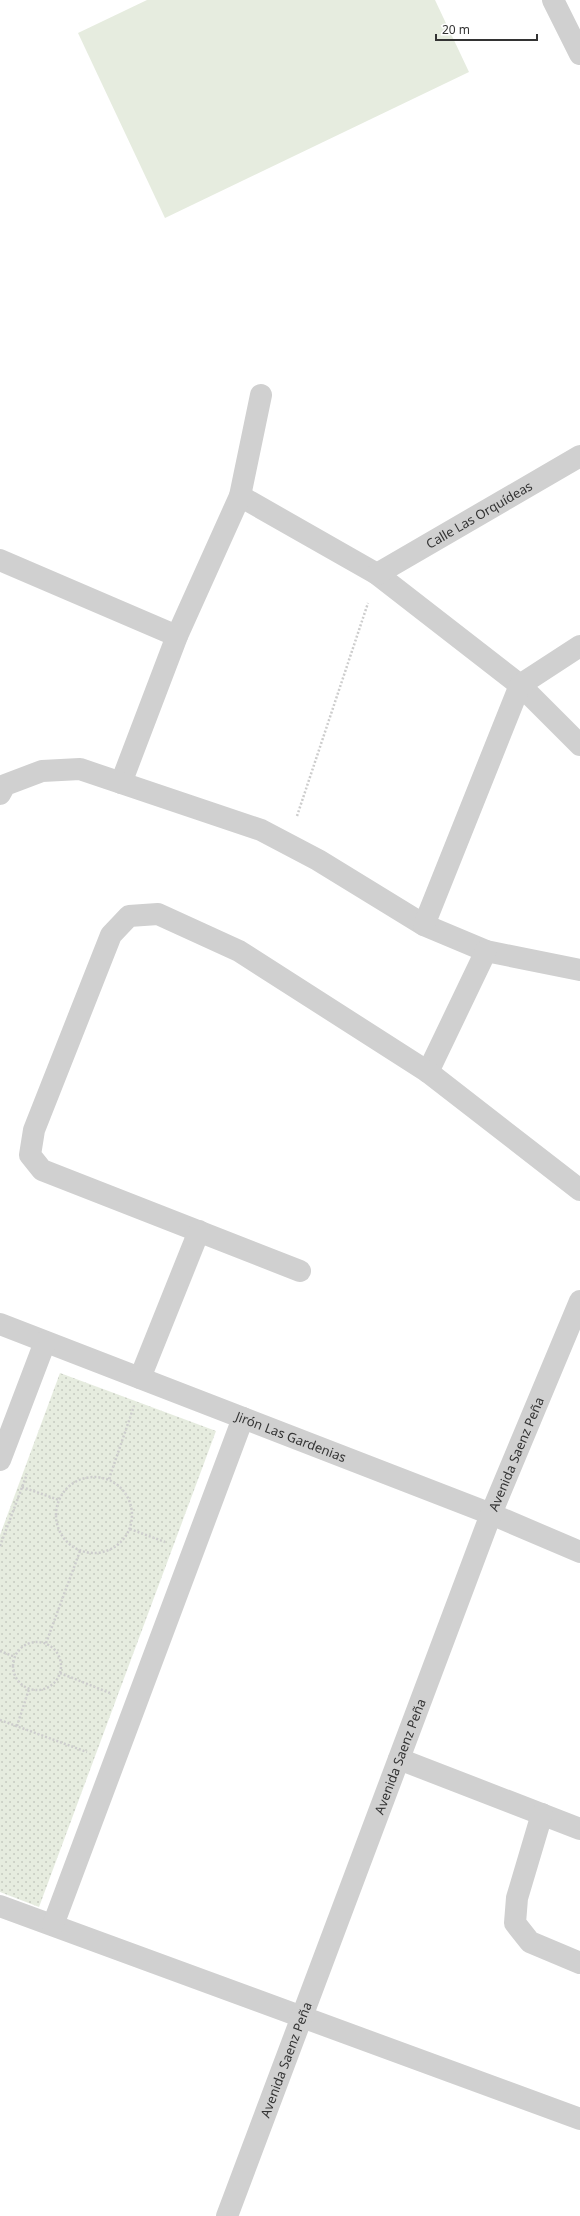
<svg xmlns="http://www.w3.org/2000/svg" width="580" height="2216" font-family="'Noto Sans',sans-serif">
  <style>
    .grass { fill: #e6ecdf }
    .park { fill: url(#park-dots) }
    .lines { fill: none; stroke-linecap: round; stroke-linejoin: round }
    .path { stroke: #cdcdcd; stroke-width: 2.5; stroke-dasharray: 2 2; stroke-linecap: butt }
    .minor { stroke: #d0d0d0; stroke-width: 22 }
    .labels { text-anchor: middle; stroke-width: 4; stroke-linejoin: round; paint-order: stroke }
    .street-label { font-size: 13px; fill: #333; stroke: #fff }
  </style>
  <defs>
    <pattern id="park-dots" width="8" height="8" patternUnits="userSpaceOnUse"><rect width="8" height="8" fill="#e6ecdf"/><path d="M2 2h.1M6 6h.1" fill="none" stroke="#c6cbc0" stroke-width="1.8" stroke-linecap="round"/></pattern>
  </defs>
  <rect width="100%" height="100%" fill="#fff"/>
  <path class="grass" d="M147 0H435L469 72 165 218 78 33Z"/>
  <path class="park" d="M60 1373 216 1431 39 1907 0 1892V1535Z"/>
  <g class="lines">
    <path class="path" d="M297 816 368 603
      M56 1515a38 38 0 1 1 76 0a38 38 0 1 1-76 0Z
      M109 1479 134 1406
      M22 1487 59 1500
      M130 1529 165 1542
      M0 1546 27 1474
      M13 1666a24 24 0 1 1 48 0a24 24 0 1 1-48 0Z
      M46 1643 80 1551
      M0 1651 15 1657
      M60 1673 110 1693
      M0 1720 87 1752
      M17 1726 29 1689"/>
    <g class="minor">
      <path d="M553 0 580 54"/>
      <path d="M240 496 377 574 520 685 580 745"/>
      <path d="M0 560 177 636"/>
      <path id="s1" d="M377 574 580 456"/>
      <path d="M121 783 177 636 240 496 261 395"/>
      <path d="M0 794 5 785 42 771 80 769 261 830 318 860 424 925 486 951 580 970"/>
      <path d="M424 925 520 685 580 646"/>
      <path d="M428 1072 486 951"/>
      <path d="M300 1271 42 1170 30 1155 34 1130 111 935 129 916 158 914 239 951 428 1072 580 1190"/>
      <path id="s2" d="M0 1324 491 1514 580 1552"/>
      <path d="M140 1378 199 1231"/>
      <path d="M0 1460 45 1342"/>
      <path d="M399 1759 580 1829"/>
      <path d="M542 1814 517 1898 515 1923 530 1942 580 1963"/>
      <path d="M0 1906 580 2119"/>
      <path d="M53 1925 243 1418"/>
      <path id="s3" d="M227 2216 491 1514 580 1301"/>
    </g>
  </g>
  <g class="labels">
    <g class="street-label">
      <text dy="5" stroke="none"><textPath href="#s1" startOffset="118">Calle Las Orquídeas</textPath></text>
      <text dy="5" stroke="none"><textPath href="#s2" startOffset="312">Jirón Las Gardenias</textPath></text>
      <text dy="5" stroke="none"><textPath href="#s3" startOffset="815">Avenida Saenz Peña</textPath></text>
      <text dy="5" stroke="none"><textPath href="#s3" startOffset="491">Avenida Saenz Peña</textPath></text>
      <text dy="5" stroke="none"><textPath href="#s3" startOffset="167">Avenida Saenz Peña</textPath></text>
    </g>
  </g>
  <path d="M436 34v6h101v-6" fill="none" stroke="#333333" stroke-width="2"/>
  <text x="442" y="34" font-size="12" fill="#333333" stroke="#ffffff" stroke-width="3" paint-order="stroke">20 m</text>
</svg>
